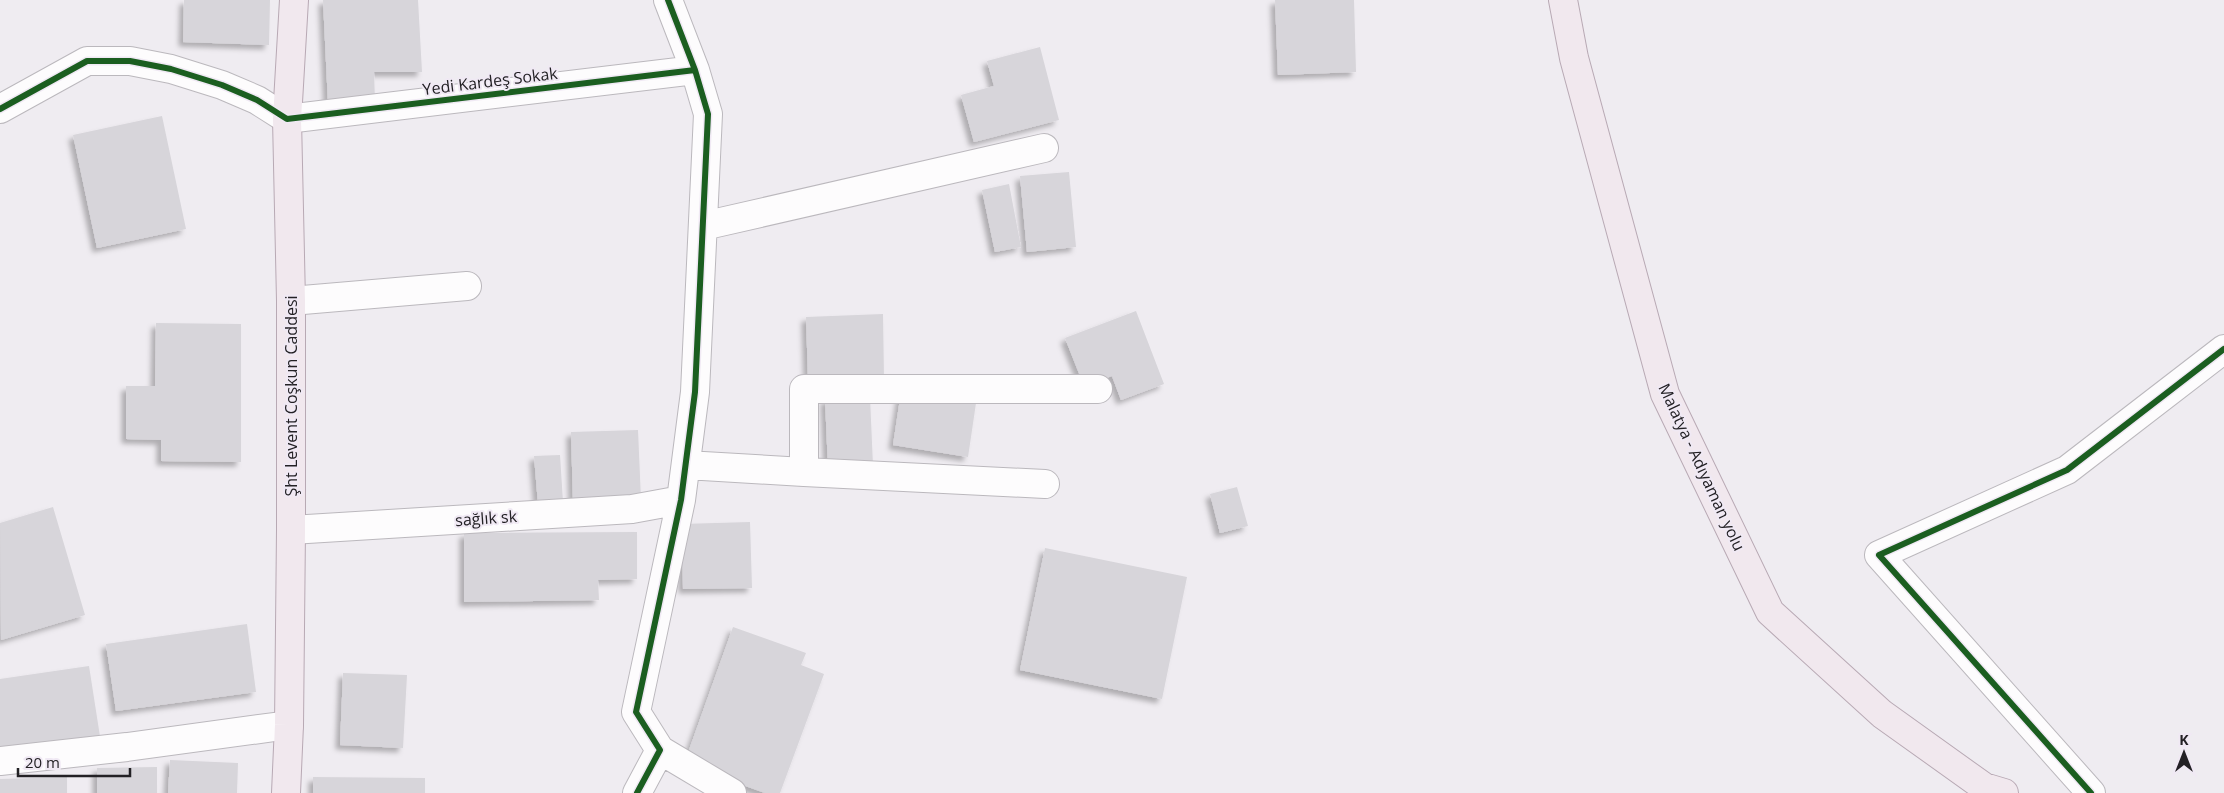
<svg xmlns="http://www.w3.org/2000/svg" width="2224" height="793" font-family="'Open Sans',sans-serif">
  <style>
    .building { fill: #d7d5da; filter: url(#shadow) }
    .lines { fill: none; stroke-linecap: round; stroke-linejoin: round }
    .minor-casing { stroke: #bbb8bd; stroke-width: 30 }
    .major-casing { stroke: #b8a9b4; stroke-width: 30 }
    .minor { stroke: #fdfcfd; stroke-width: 28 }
    .major { stroke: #f1e8ee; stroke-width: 28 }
    .cycleway-casing { stroke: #f0e9f4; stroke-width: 9 }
    .cycleway { stroke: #1b5e20; stroke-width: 6 }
    .labels { text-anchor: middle; stroke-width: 4; stroke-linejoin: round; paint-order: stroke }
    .street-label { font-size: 16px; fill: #232125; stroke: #f0e9f4 }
  </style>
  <defs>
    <filter id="shadow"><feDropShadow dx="-4.5" dy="4.5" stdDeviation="2.5" flood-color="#0004"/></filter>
  </defs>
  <rect width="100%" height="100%" fill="#efecf1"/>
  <path class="building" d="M184 0H270L269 45 183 42Z
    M323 0H418L422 72H374L375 102 328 104Z
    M1275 0H1354L1356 72 1278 75Z
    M1040 47 1059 120 974 142 961 95 994 86 987 61Z
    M162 116 186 229 97 248 73 135Z
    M1069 172 1076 247 1027 252 1020 176Z
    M1009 184 1021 247 995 252 982 190Z
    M1136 311 1164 384 1121 400 1112 376 1084 386 1065 338Z
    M883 314 884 379H808L806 317Z
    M156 323 241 324V462L161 461V440L126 439V386H155Z
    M901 392 976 403 968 457 893 445Z
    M870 397 873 466 828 468 825 399Z
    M638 430 641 500 573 502 571 432Z
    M560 455 563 502 538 504 534 456Z
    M1237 487 1248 526 1220 533 1210 494Z
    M53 507 85 615 1 640 0 523Z
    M750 522 752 588 683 589 682 524Z
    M637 532V579L598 580 599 600 464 602V533Z
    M1045 548 1187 577 1162 699 1020 670Z
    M247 624 256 692 116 711 106 644Z
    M733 627 806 653 801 665 824 674 780 793H765L684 764Z
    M89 666 101 743 0 758V679Z
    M343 673 407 675 403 748 340 745Z
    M170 760 238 763 237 793H168Z
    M157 767V793H97V768Z
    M67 777V793H0V779Z
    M313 777 425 778V793H313Z"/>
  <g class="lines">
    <g class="minor-casing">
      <path id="minor" d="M0 109 87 61H130L171 69 222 85 257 100 287 119 695 70
        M703 226 1044 148
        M291 301 467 286
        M686 465 804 472V389H1098
        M804 472 1045 484
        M291 530 632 509 681 500
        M660 750 732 793
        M0 761 127 747 289 725
        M637 793 660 750 636 712 681 500 695 392 708 114 695 70 668 0
        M2091 793 1879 555 2067 470 2224 349"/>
    </g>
    <g class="major-casing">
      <path id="major" d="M1563 0 1574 58 1665 394 1770 612 1882 714 1984 787 2004 793
        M286 793 289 725 291 530V301L287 119 294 0"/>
    </g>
    <use href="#minor" class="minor"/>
    <use href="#major" class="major"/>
    <g class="cycleway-casing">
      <path id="cycleway" d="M0 109 87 61H130L171 69 222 85 257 100 287 119 695 70
        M637 793 660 750 636 712 681 500 695 392 708 114 695 70 668 0
        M2091 793 1879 555 2067 470 2224 349"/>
    </g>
    <use href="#cycleway" class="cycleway"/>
  </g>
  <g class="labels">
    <g class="street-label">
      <text transform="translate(490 81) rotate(-7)" y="6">Yedi Kardeş Sokak</text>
      <text transform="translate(291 396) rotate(-90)" y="6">Şht Levent Coşkun Caddesi</text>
      <text transform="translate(1702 467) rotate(65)" y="6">Malatya - Adıyaman yolu</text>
      <text transform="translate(486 518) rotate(-4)" y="6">sağlık sk</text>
    </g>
  </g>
  <g transform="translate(2184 753)" stroke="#f0e9f4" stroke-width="4" paint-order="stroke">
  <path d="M0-4L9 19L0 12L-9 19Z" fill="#232125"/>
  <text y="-8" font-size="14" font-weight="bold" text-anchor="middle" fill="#232125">K</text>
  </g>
  <path d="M18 768v8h112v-8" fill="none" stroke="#232125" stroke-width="2.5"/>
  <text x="25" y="768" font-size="15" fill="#232125" stroke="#f0e9f4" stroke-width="4" paint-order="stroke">20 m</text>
</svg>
